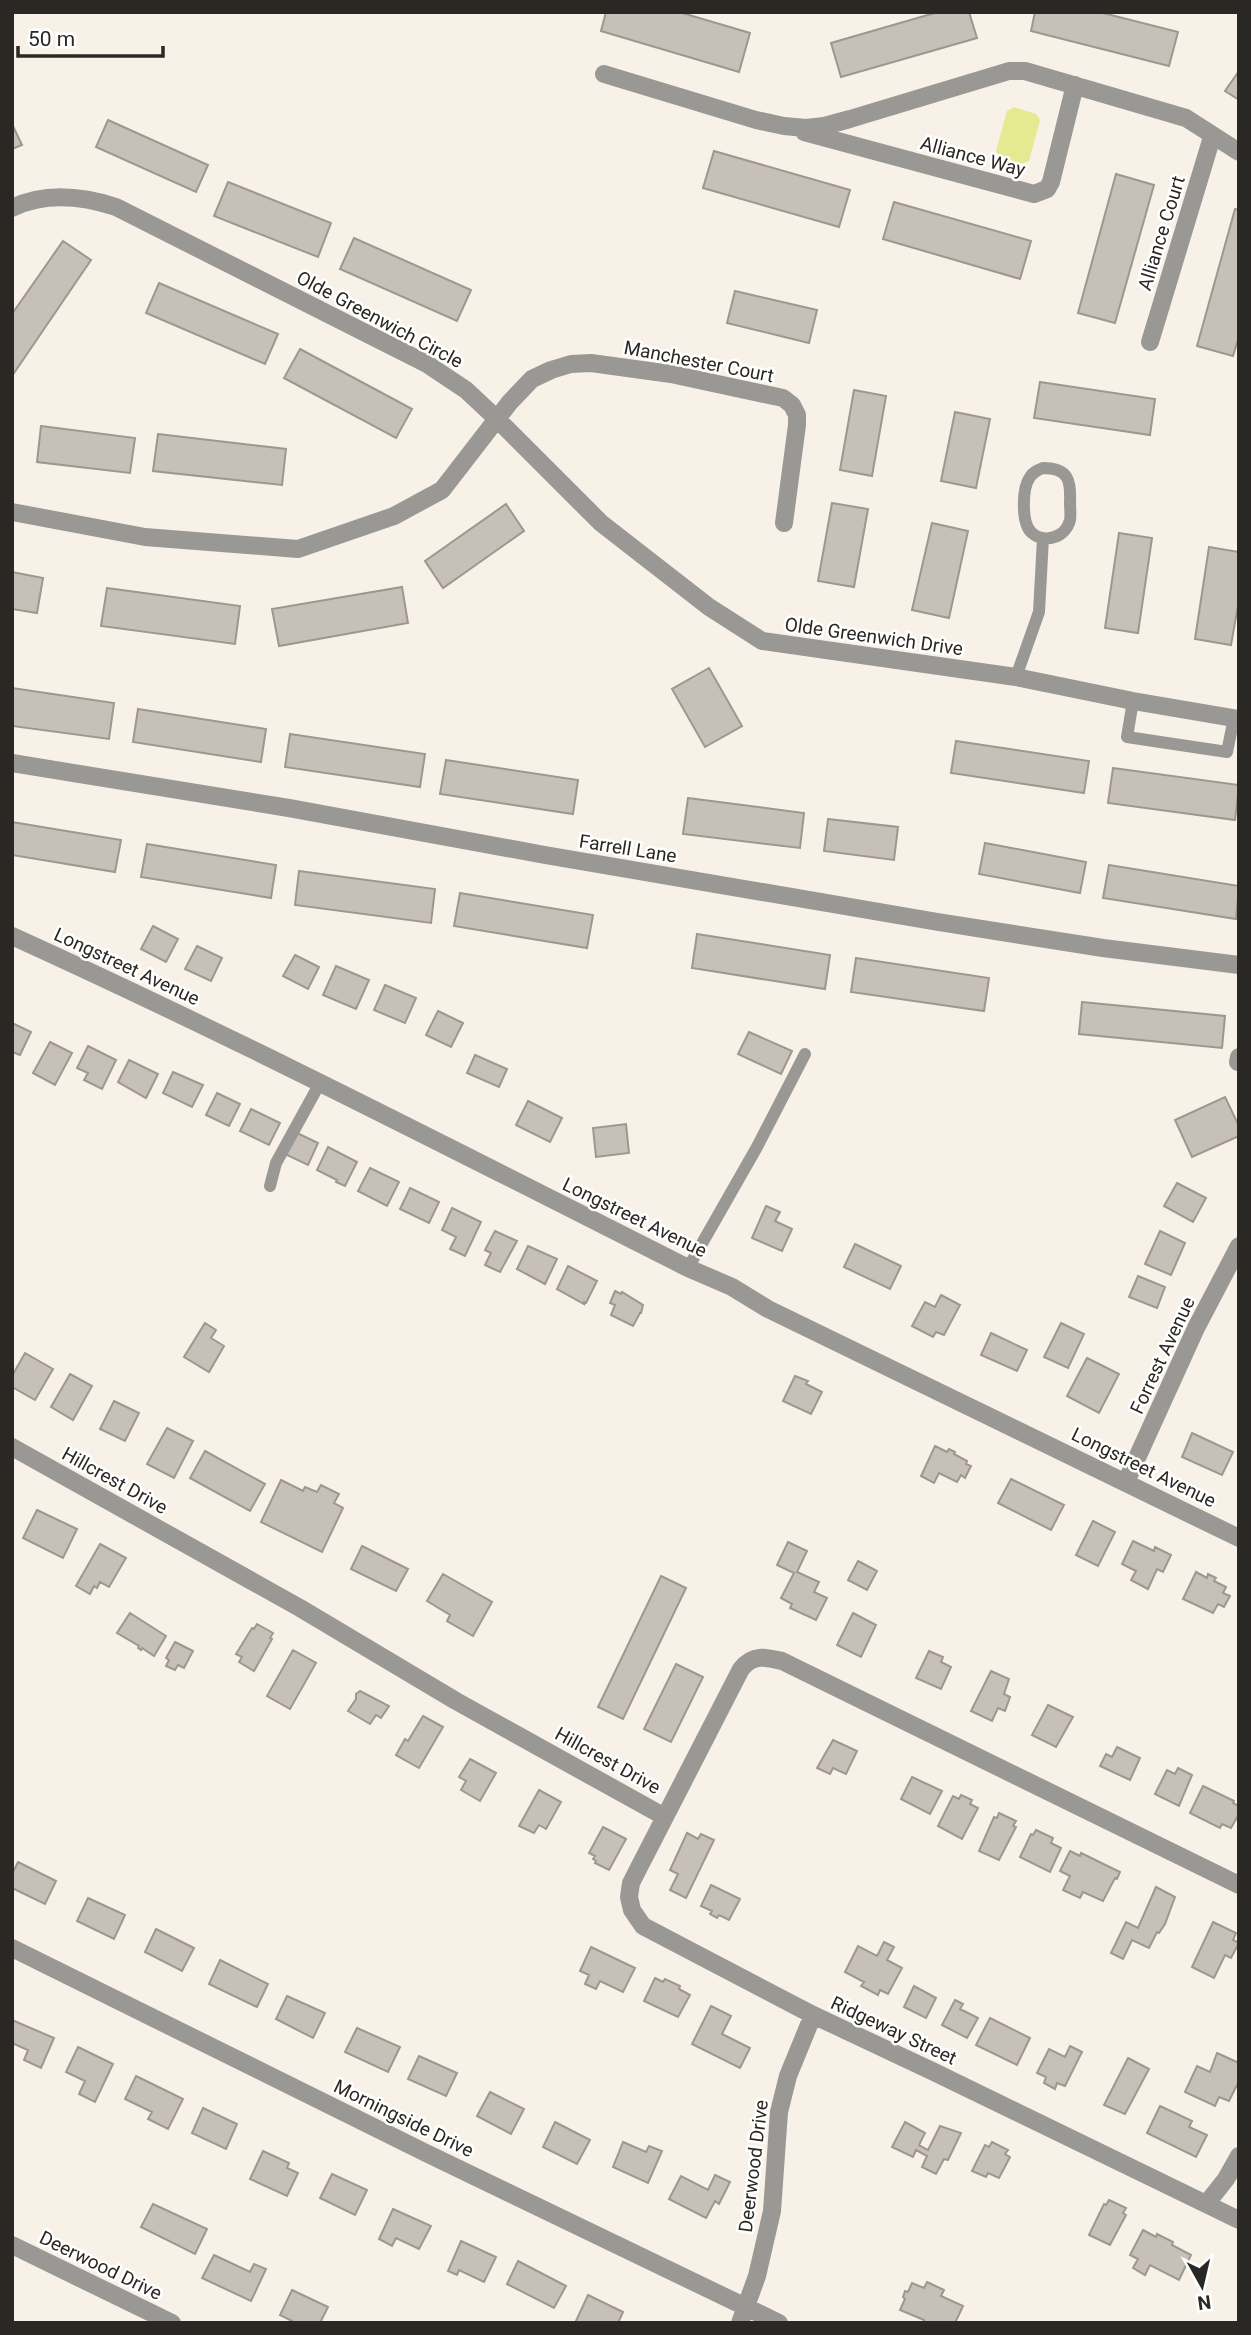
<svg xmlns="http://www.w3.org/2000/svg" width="1251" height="2335" font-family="Roboto,sans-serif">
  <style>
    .green { fill: #e5e98f }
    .building { fill: #c7c0b8; stroke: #9e978f; stroke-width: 2 }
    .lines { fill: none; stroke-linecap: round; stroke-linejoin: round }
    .lane { stroke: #9a9894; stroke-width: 12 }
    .street { stroke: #9a9894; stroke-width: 18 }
    .labels { text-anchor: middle; stroke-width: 5; stroke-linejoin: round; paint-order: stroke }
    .street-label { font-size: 19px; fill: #2a2824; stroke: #fff }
  </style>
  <rect width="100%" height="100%" fill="#f8f1e8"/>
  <path class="green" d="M1014 107 1036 114 1040 120 1029 161 1021 164 999 156 996 151 1007 111Z"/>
  <path class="building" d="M606 12H679L750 33 739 72 601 31Z
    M938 12H969L977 38 841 77 831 43Z
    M1035 12H1099L1178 32 1169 66 1031 31Z
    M1239 71V100L1225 91Z
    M108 120 208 165 196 192 96 147Z
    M12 124 22 145 12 149Z
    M714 151 850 190 839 227 703 188Z
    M1116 174 1154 185 1115 323 1078 313Z
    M228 182 331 223 318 257 214 216Z
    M894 202 1031 241 1020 279 883 239Z
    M1235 209 1239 210V336L1233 356 1197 346Z
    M354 238 471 290 457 321 340 269Z
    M63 241 91 260 12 376V314Z
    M159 283 278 334 265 364 146 313Z
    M735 291 817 310 809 343 727 323Z
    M300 349 412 409 396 438 284 378Z
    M1040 382 1155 399 1150 435 1034 418Z
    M854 390 886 396 872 476 840 470Z
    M955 412 990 419 976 488 941 481Z
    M41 426 135 438 130 473 37 462Z
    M158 434 286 449 282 485 153 471Z
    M832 503 868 509 854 587 818 581Z
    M506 504 524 531 443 588 425 561Z
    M932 523 968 531 949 618 912 610Z
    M1119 533 1152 538 1138 633 1105 628Z
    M1209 547 1239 552V600L1231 645 1195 639Z
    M12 572 43 578 37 613 12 609Z
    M402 587 408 623 279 646 272 609Z
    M107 588 240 606 235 644 101 626Z
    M709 668 742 726 705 747 672 689Z
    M12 688 114 703 109 739 12 726Z
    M138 709 266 729 261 762 133 742Z
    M290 734 425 754 420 787 285 767Z
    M956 741 1089 761 1084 793 951 773Z
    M446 760 578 780 573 814 440 794Z
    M1113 768 1239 785 1235 820 1108 803Z
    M688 798 804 813 800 848 683 834Z
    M828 819 898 827 894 860 824 851Z
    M12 822 121 840 115 872 12 855Z
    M985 843 1086 862 1080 893 979 874Z
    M147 844 276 865 271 898 141 877Z
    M1109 865 1239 886 1236 919 1103 898Z
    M299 871 435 889 431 923 295 905Z
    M460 893 593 915 587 948 454 926Z
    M153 926 178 939 166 962 141 949Z
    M697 934 830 955 825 989 692 968Z
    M197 946 222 958 211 981 185 969Z
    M295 955 319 967 308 989 283 976Z
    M856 958 989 978 984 1011 851 992Z
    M336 966 369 980 356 1009 323 995Z
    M385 985 416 998 405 1023 374 1010Z
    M1082 1002 1225 1016 1222 1048 1079 1034Z
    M438 1011 463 1023 451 1047 426 1035Z
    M12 1023 31 1032 20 1055 12 1052Z
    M749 1032 792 1051 781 1074 738 1054Z
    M50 1042 72 1053 55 1085 33 1073Z
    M88 1046 116 1060 102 1089 84 1080 88 1073 77 1068Z
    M475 1055 507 1069 499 1087 467 1073Z
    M129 1060 158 1074 146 1098 118 1082Z
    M173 1072 203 1085 192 1107 163 1093Z
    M217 1093 240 1104 229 1126 206 1115Z
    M1225 1097 1239 1126V1136L1192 1157 1175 1120Z
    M528 1101 562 1118 550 1142 516 1125Z
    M251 1109 280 1123 269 1145 240 1131Z
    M626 1124 629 1153 596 1157 593 1128Z
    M295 1132 318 1143 308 1165 285 1154Z
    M328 1147 357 1162 345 1186 336 1182 337 1180 317 1170Z
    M370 1168 399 1182 387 1206 358 1191Z
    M1177 1183 1206 1198 1193 1222 1164 1206Z
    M410 1188 439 1202 429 1223 400 1209Z
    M766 1206 780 1212 775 1221 792 1229 782 1251 752 1238Z
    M452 1208 481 1222 465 1256 450 1249 456 1237 442 1230Z
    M495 1231 517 1241 500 1272 485 1265 491 1253 485 1250Z
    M1160 1231 1185 1243 1171 1275 1145 1264Z
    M855 1244 901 1266 890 1289 844 1267Z
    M528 1246 557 1259 545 1284 517 1269Z
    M568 1266 597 1281 586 1303 584 1302V1304L557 1289Z
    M1138 1276 1165 1287 1157 1308 1129 1297Z
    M615 1291 621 1294 622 1292 643 1305 641 1313H640L633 1326 611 1315 615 1305 610 1303Z
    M941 1295 960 1305 944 1335 936 1332 933 1337 912 1326 925 1302 935 1307Z
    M205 1323 216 1330 211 1338 224 1346 209 1372 184 1357Z
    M1061 1323 1084 1334 1068 1368 1044 1357Z
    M991 1333 1027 1350 1017 1371 981 1355Z
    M25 1353 53 1369 35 1400 12 1387V1376Z
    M1087 1358 1119 1374 1099 1413 1067 1396Z
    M70 1374 92 1386 73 1420 51 1407Z
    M795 1376 808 1381 806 1384 822 1392 811 1414 783 1401Z
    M114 1401 139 1413 125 1441 100 1429Z
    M167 1428 193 1441 174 1478 147 1464Z
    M1192 1433 1233 1452 1222 1475 1182 1457Z
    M935 1446 947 1452 949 1449 955 1452 954 1454 967 1461 966 1464 971 1466 965 1478 961 1475 957 1482 939 1473 934 1483 921 1476Z
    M205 1451 265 1484 250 1511 190 1478Z
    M1011 1479 1064 1505 1051 1530 998 1503Z
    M281 1480 303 1491 305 1487 317 1492 321 1485 339 1494 334 1503 343 1508 322 1552 261 1522Z
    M37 1510 77 1529 63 1558 23 1538Z
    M1093 1521 1115 1532 1098 1566 1076 1555Z
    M1133 1541 1154 1551 1155 1547 1171 1555 1163 1572 1157 1569 1148 1589 1131 1580 1136 1571 1122 1564Z
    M788 1542 807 1551 797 1572 819 1582 814 1592 827 1598 816 1620 790 1608 792 1604 781 1598 794 1573 777 1565Z
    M100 1544 126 1558 109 1587 100 1582 97 1588 94 1586 90 1594 76 1586Z
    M362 1546 408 1569 396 1591 351 1569Z
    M858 1561 877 1571 867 1590 848 1580Z
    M1196 1572 1207 1578 1208 1574 1216 1578 1214 1581 1226 1587 1223 1593 1230 1596 1224 1607 1218 1604 1213 1613 1183 1599Z
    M443 1574 492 1602 473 1636 447 1621 450 1615 427 1601Z
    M661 1576 686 1588 623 1719 598 1707Z
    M130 1613 166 1636 154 1656 142 1648 141 1650 138 1648 139 1646 117 1633Z
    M853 1613 876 1625 861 1657 837 1645Z
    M257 1624 273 1633 270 1638 272 1639 254 1671 239 1662 242 1657 236 1654 252 1628 254 1629Z
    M175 1642 193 1651 184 1668 178 1665 175 1670 166 1666 169 1660 166 1658Z
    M293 1650 316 1663 290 1709 267 1696Z
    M929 1651 943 1657 941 1662 951 1667 941 1689 916 1678Z
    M676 1664 703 1677 671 1742 644 1729Z
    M991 1671 1009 1679 1004 1694 1010 1697 1005 1711 998 1708 992 1721 971 1711Z
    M360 1691 389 1706 381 1718 376 1715 370 1724 348 1711 356 1699V1694Z
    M1048 1705 1073 1717 1056 1747 1032 1735Z
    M423 1716 443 1727 419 1768 396 1755 405 1739 408 1741Z
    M833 1740 857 1751 846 1774 833 1768 830 1774 817 1768Z
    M1117 1747 1140 1758 1130 1780 1100 1766 1106 1754 1112 1757Z
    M470 1759 496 1773 480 1801 461 1790 466 1781 459 1777Z
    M1178 1768 1192 1775 1179 1806 1155 1794 1167 1770 1175 1774Z
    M912 1777 942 1791 930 1814 901 1799Z
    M1203 1786 1234 1801 1233 1803 1239 1806V1814L1231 1828 1222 1824 1220 1828 1190 1813Z
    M539 1790 561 1802 546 1829 539 1825 534 1833 519 1826Z
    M961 1795 972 1800 970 1804 978 1808 962 1839 938 1826 953 1796 959 1799Z
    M999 1813 1016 1821 1013 1826 1016 1827 999 1860 979 1851 994 1817 997 1818Z
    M603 1827 626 1839 609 1870 595 1863 596 1861 593 1859 595 1856 589 1853Z
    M1036 1830 1053 1838 1051 1843 1061 1848 1050 1872 1020 1857 1031 1834 1033 1835Z
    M687 1833 698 1839 701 1834 714 1840 686 1898 670 1890 678 1874 670 1870Z
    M1070 1851 1080 1856 1081 1853 1120 1872 1117 1879 1115 1878 1103 1901 1083 1892 1080 1898 1063 1890 1070 1876 1060 1871Z
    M18 1862 56 1881 45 1904 12 1888V1874Z
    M711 1885 740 1899 729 1920 719 1915 717 1918 710 1914 712 1911 701 1906Z
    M1156 1887 1175 1897 1165 1924 1159 1933 1157 1932 1149 1948 1132 1940 1123 1959 1111 1953 1126 1922 1138 1928Z
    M88 1898 125 1915 114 1939 77 1921Z
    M1213 1922 1236 1933 1233 1940 1239 1943 1231 1958 1225 1955 1214 1978 1192 1967Z
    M156 1929 194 1948 182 1971 145 1952Z
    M884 1942 894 1947 887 1960 902 1968 888 1994 880 1990 878 1995 861 1986 864 1982 845 1972 858 1946 877 1956Z
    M591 1947 635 1968 623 1992 600 1981 596 1989 585 1984 589 1975 580 1971Z
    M220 1960 268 1984 257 2007 209 1984Z
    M655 1978 663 1982 665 1979 680 1986 679 1989 690 1995 678 2017 644 2001Z
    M914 1986 936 1998 926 2018 904 2007Z
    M287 1996 325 2013 313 2038 276 2019Z
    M955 2000 963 2004 960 2009 978 2018 967 2038 942 2025Z
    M711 2006 731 2016 722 2034 750 2048 740 2068 692 2044Z
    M990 2018 1030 2038 1017 2065 976 2045Z
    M12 2020 54 2038 41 2068 24 2060 28 2050 12 2043Z
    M357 2028 400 2047 388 2072 345 2052Z
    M1070 2046 1082 2052 1065 2086 1057 2083 1055 2089 1044 2083 1046 2077 1037 2073 1049 2049 1065 2057Z
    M78 2047 113 2064 95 2102 79 2094 85 2081 66 2072Z
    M1217 2053 1239 2063V2081L1229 2101 1219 2097 1215 2106 1185 2092 1197 2066 1210 2072Z
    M419 2056 457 2073 446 2096 408 2079Z
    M1128 2058 1149 2069 1125 2114 1104 2105Z
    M136 2076 183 2099 168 2129 148 2119 152 2112 125 2099Z
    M490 2092 524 2109 511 2134 477 2116Z
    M1160 2106 1192 2121 1189 2127 1207 2135 1196 2157 1147 2133Z
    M203 2108 237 2124 226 2149 192 2133Z
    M555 2122 590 2140 577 2164 543 2147Z
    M905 2122 925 2133 919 2145 928 2150 940 2126 961 2133 948 2160 944 2159 936 2174 922 2167 927 2156 916 2150 913 2157 892 2147Z
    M623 2142 646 2152 649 2146 662 2151 648 2183 613 2167Z
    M992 2142 1008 2150 1005 2154 1010 2157 999 2178 988 2173 986 2177 972 2171 985 2145 989 2147Z
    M263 2151 289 2163 287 2168 298 2173 287 2196 250 2179Z
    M332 2174 367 2190 355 2215 320 2198Z
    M715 2175 730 2182 719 2204 715 2201 706 2218 669 2199 681 2176 708 2190Z
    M1109 2200 1126 2208 1123 2213 1126 2215 1110 2245 1089 2235 1104 2204 1106 2205Z
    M153 2204 207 2229 195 2254 141 2227Z
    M393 2209 431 2226 419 2249 396 2238 392 2246 379 2239Z
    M1143 2230 1156 2237 1157 2234 1173 2242 1172 2245 1191 2255 1179 2280 1150 2265 1145 2275 1133 2268 1138 2259 1130 2255Z
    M461 2241 496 2257 484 2282 459 2270 457 2275 448 2271Z
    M214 2255 250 2272 254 2264 266 2269 251 2301 202 2278Z
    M518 2261 566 2286 554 2308 507 2284Z
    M927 2282 944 2290 941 2296 963 2306 955 2323H924V2320L900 2310 905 2299 903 2297 905 2291 908 2292 912 2283 924 2288Z
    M292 2290 328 2307 320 2323H296L280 2315Z
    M588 2295 623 2312 618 2323H575Z"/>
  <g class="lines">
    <path class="lane" d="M1043 468C1069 468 1071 481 1070 503 1070 508 1071 515 1070 520 1066 537 1045 544 1032 533 1021 524 1022 488 1030 477 1033 472 1038 470 1043 468Z
      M1016 677 1039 612 1043 538
      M1133 701 1127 737 1227 752 1234 718
      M270 1186 276 1163 320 1083
      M688 1268 757 1147 805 1054"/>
    <path class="street" d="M604 74 756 120 784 126 806 128 824 126 850 119 1009 71H1025L1186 118 1239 152
      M804 132 1034 194 1047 189 1051 182 1075 85
      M12 208C45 192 82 196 116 207L427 364 466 390 497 419 601 523 709 607 762 641 1016 677 1133 701 1239 719
      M1150 342 1212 137
      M12 512 145 537 298 549 394 516 442 490 510 402 532 379 551 370 571 364 591 363 671 374 783 398 792 405 797 415V425L784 523
      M12 763 289 808 545 855 938 922 1103 948 1239 965
      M12 936C241 1040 464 1155 688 1268L732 1287 768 1309 1239 1538
      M1238 1062 1239 1057
      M12 1447 300 1608 456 1701 665 1817
      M1126 1482 1196 1328 1239 1246
      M1239 1885 782 1661C765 1657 753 1654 741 1669L631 1883 629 1897 632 1910 643 1926 813 2015 932 2071 1239 2220
      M12 1948 426 2153 779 2323
      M1207 2203 1226 2179 1239 2156
      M12 2245 172 2323
      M740 2323 757 2276 772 2211 779 2112 788 2076 813 2015"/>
  </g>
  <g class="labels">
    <g class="street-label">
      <text transform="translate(973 156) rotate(15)" y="7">Alliance Way</text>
      <text transform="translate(1161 233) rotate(-73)" y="7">Alliance Court</text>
      <text transform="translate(380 319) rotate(28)" y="7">Olde Greenwich Circle</text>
      <text transform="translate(699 361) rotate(11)" y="7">Manchester Court</text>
      <text transform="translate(874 636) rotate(8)" y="7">Olde Greenwich Drive</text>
      <text transform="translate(628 848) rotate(9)" y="7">Farrell Lane</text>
      <text transform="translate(127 966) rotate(25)" y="7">Longstreet Avenue</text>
      <text transform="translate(635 1217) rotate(26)" y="7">Longstreet Avenue</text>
      <text transform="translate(1162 1355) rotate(-65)" y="7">Forrest Avenue</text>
      <text transform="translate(1144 1467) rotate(26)" y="7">Longstreet Avenue</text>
      <text transform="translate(115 1480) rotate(29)" y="7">Hillcrest Drive</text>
      <text transform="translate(608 1760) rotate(29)" y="7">Hillcrest Drive</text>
      <text transform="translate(894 2030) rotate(25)" y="7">Ridgeway Street</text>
      <text transform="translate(404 2118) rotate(26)" y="7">Morningside Drive</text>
      <text transform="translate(753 2166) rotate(-83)" y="7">Deerwood Drive</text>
      <text transform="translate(101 2265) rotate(26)" y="7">Deerwood Drive</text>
    </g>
  </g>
  <rect width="1251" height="2335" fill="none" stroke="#2a2824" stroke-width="28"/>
  <g transform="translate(1202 2286) rotate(172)" stroke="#ffffff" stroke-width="5" paint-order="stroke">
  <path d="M0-5L12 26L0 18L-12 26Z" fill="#2a2824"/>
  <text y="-10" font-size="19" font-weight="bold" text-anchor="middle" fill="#2a2824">N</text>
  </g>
  <path d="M18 46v10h145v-10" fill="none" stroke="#2a2824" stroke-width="3.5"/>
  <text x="28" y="46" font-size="21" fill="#2a2824" stroke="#ffffff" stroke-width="5" paint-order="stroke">50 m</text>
</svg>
